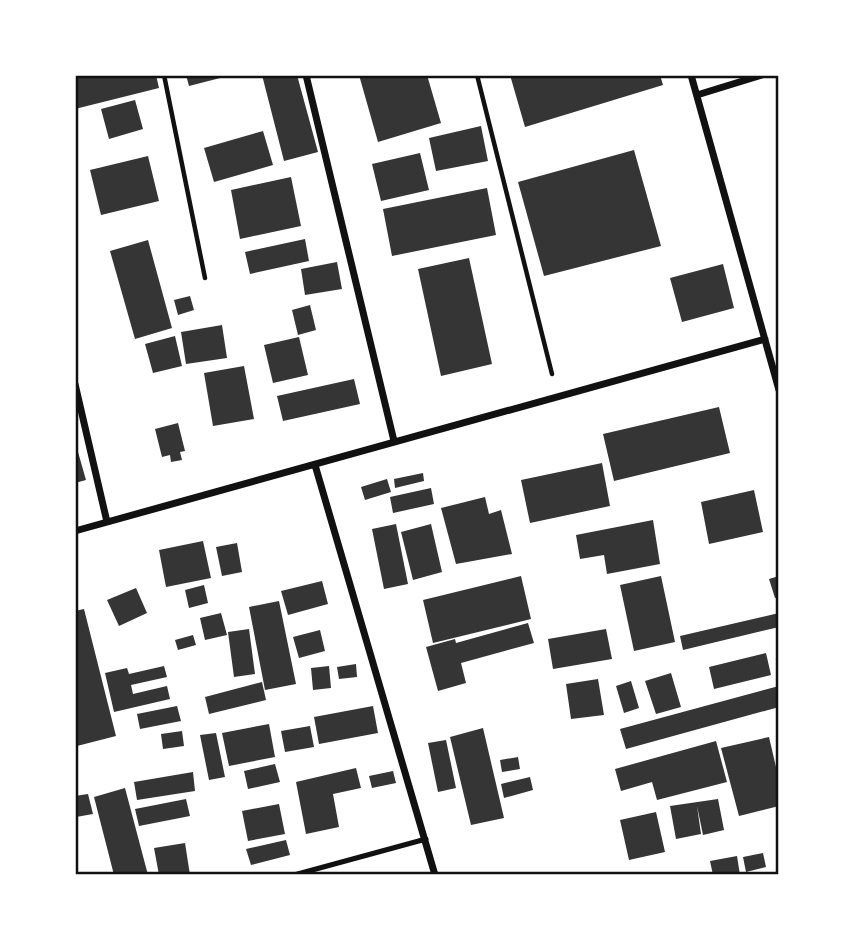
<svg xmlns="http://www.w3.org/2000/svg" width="854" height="950" font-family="Raleway,sans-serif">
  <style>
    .building { fill: #353535 }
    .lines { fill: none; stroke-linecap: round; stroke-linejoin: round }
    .path { stroke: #111; stroke-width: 4.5 }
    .service { stroke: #111; stroke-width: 5 }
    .minor { stroke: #111; stroke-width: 7 }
    .neatline { fill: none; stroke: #111; stroke-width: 2.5 }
  </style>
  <rect width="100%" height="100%" fill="#fff"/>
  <path class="building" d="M75 75H156L159 88 75 109Z
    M186 75H228V76L189 86Z
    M262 75H297L318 152 284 161Z
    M359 75H427L441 123 378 142Z
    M510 75H660L663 85 525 127Z
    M135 100 143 129 109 139 101 109Z
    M481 126 488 161 436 171 429 138Z
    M263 131 273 165 214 182 204 148Z
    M634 150 661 246 544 276 518 182Z
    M420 153 429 190 381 201 372 164Z
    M148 156 159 201 101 215 90 170Z
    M291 177 301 226 240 239 231 190Z
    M487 188 496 235 392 256 383 209Z
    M305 239 309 261 250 274 245 252Z
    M148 240 172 328 135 339 110 251Z
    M469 258 492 364 441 376 418 269Z
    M337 262 342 289 305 295 301 269Z
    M723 264 734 308 682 322 670 278Z
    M190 296 194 310 178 315 174 300Z
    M310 305 316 330 298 335 292 310Z
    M222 325 227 358 186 364 181 332Z
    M175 336 182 366 153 373 145 344Z
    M299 337 308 375 273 383 264 345Z
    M244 366 254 419 213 426 204 373Z
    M354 379 360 404 283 421 277 396Z
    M719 407 730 453 614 481 603 434Z
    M178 423 185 451 180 452 182 460 171 462 170 455 162 457 155 429Z
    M75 452H78L86 480 75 483Z
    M602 463 610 506 530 523 521 480Z
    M423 473 424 481 395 488 394 479Z
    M387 479 391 492 365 500 361 487Z
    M431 488 434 504 393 513 390 497Z
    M754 490 763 532 709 544 701 502Z
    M485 497 489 514 501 510 512 554 456 564 441 508Z
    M653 520 660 564 607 574 604 555 580 559 576 535Z
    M396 524 408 584 384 589 372 529Z
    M431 524 442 572 413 580 401 532Z
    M203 541 211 578 166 587 159 550Z
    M237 543 242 572 222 576 216 547Z
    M521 576 531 619 433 643 423 600Z
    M661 576 675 642 634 651 620 585Z
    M779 576V597L775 598 769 579Z
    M322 581 328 604 288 615 281 591Z
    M204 585 208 603 189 608 185 590Z
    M136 588 147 613 119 626 107 600Z
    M279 601 296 684 265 690 249 607Z
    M84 609 116 736 77 746 75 611Z
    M221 613 227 635 205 640 200 618Z
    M779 613V627L683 650 680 636Z
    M528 623 534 643 461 663 466 683 438 691 426 647 455 639 456 643Z
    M249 629 255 674 234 677 228 632Z
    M606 629 612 659 553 669 548 639Z
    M320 630 325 651 299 658 293 637Z
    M193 635 196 645 178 650 175 640Z
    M766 653 771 675 714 689 709 667Z
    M356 664 357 677 339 679 337 667Z
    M164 666 167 677 131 685 133 694 167 686 170 699 114 712 105 673 127 668 129 674Z
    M329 666 331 688 313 690 311 668Z
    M671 673 681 707 656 714 645 681Z
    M598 679 604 715 571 719 566 684Z
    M631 681 639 708 624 713 616 686Z
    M262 682 266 700 209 714 205 697Z
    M779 686V707L626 749 620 729Z
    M177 706 181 721 140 729 137 714Z
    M373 706 378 733 319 744 314 717Z
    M269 724 275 757 229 766 222 733Z
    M310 726 314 747 285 752 281 731Z
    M483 728 504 818 471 825 450 737Z
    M182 731 184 746 163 749 161 734Z
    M216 733 225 777 209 780 200 735Z
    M769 737 776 767 779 766V806L739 816 721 748Z
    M446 740 456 788 438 792 428 743Z
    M716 741 727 782 657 800 652 782 621 791 615 769Z
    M518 757 520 769 502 772 500 760Z
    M275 764 280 782 248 789 244 771Z
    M356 768 361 788 333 794 339 827 306 834 296 782Z
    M393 771 396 783 372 788 369 776Z
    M193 772 195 791 137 800 134 782Z
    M530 777 533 790 504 798 501 784Z
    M125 788 148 875H114L94 797Z
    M88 794 93 814 76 817 75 796Z
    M186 799 190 816 139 826 135 809Z
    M718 799 724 830 703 835 697 806 701 834 676 839 670 806Z
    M279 804 285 834 248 841 242 811Z
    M656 812 665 852 629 860 620 820Z
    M286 840 290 855 251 865 246 849Z
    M185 843 190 875H159L154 848Z
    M763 853 766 867 746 872 743 857Z
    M737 856 740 875H713L710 861Z"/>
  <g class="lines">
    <path class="path" d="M164 75 205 278
      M477 75 552 374"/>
    <path class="service" d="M294 875 426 839"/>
    <path class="minor" d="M306 75 394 441
      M691 75 779 390
      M697 95 762 75
      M75 384 107 522
      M315 465 435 875
      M75 531 765 339"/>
  </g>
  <rect width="854" height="950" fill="none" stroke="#ffffff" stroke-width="154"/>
  <rect x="77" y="77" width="700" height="796" class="neatline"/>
</svg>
